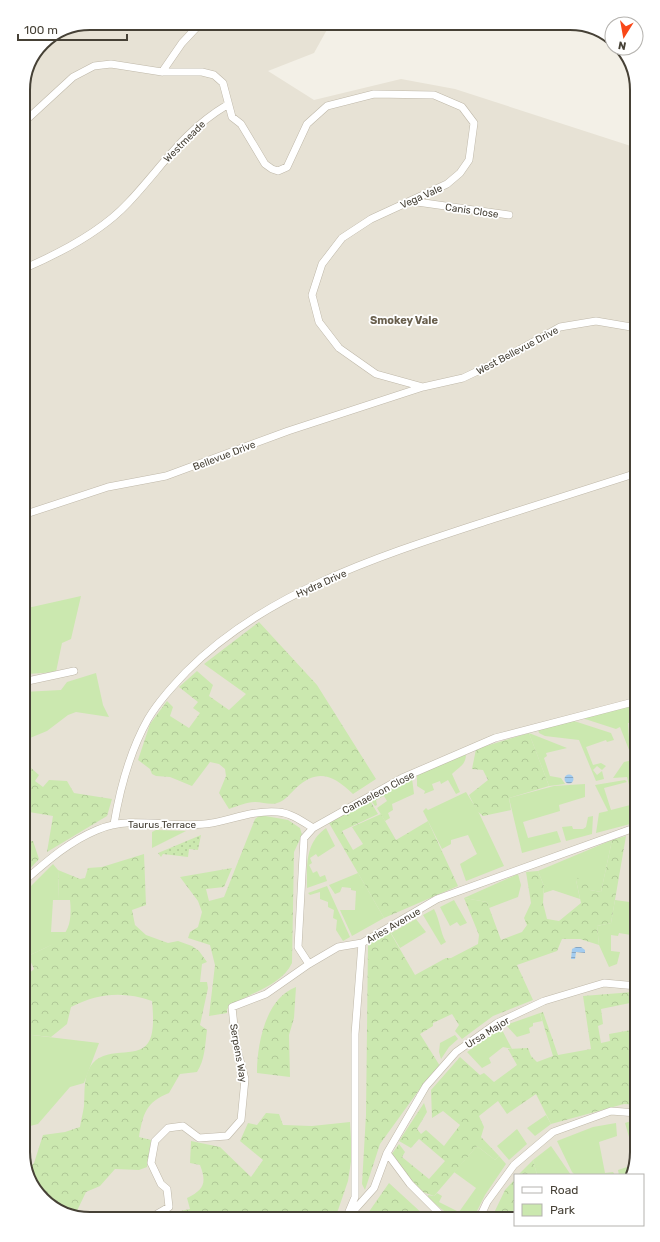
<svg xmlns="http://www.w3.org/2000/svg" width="660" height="1242" font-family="Rubik,sans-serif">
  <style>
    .residential { fill: #e7e2d5 }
    .green { fill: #cbe8af }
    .forest { fill: url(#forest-crowns) }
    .garden { fill: url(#garden-dots) }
    .water { fill: url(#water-rules) }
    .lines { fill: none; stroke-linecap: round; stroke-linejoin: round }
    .street-casing { stroke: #bfb8a9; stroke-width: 8 }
    .street { stroke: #fff; stroke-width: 7 }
    .labels { text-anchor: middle; stroke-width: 3.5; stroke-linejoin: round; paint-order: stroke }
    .street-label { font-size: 10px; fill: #464136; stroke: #fff }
    .neighbourhood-label { font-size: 11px; font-weight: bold; fill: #695f4d; stroke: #fff }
    .rim { fill: none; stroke: #464136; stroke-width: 2 }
  </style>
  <defs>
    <pattern id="forest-crowns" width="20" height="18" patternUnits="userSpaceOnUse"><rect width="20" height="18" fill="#cbe8af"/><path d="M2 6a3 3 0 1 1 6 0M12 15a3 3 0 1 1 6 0" fill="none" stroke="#b0c897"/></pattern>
    <pattern id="garden-dots" width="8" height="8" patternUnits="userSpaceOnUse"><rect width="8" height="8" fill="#cbe8af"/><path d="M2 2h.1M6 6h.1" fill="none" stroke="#b0c897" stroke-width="1.8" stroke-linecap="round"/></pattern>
    <pattern id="water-rules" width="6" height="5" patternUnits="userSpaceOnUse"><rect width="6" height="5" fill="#a3ccf0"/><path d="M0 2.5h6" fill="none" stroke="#87a7c3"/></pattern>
  </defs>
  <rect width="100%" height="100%" fill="#f3f0e7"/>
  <path class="residential" d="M329 26 314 53 268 71 314 100 401 79 455 89 637 148V1152L630 1175H515V1215L86 1219 53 1208 28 1178 23 1152V86L43 42 65 28Z"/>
  <path class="green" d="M81 596 71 639 62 643 56 672 28 674 27 650 23 647V609Z
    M96 673 103 705 109 717 76 712 68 715 47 731 25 740 23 736V692L61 690 67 682Z
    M637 703V723H628L629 740 637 741V811L634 823 596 833 599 813 608 811 595 785 625 780 627 782 604 788 611 810 634 804 627 777 613 778 624 762 633 760 620 727 616 729 582 718Z
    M571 720 611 733 614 740 607 742 606 740 586 747 593 765 601 763 606 766 602 770 597 766 593 770 597 775 602 771 604 779 596 781 579 740 545 736 539 733 538 729Z
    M529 733 567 748 546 753 547 756 544 758 550 776 561 778 565 784 549 786Z
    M466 754C466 765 459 767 452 774L460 792 456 794 448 780 441 784 440 781 432 784 434 790 424 794 425 791 417 786V775Z
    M412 778 414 794 392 804 393 810 388 813 390 818 385 821 377 808 387 801 384 796 376 800 377 805 375 806 370 799Z
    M585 784V797L559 805 560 811 523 822 528 838 557 831 561 842 522 853 509 798 554 786Z
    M466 792 479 813 504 866 466 881 460 864 477 854 468 835 451 840V844L442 849 423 811 426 808 428 810Z
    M593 816 592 834 566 841 562 827 572 826 573 829H583L586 827 588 817Z
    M326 828 335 846 318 857 316 854 310 858 312 863 309 865 313 873 317 871 320 877 325 875 327 881 307 888C307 865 305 843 326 828Z
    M156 830 186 831 152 848V832Z
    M612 840 601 892 590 890 576 880 580 899 553 890 544 893V886L538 871Z
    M53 864 58 870 59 900H53L51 932H67L60 941 28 956 23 952V894Z
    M358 873 384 918 352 936 340 910H355L356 891 351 890V888L342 887 340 892 335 894 329 885Z
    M518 874 521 885 518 897 489 908 487 902 464 898Z
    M327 886 350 937 343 941 336 930 337 920 333 918 334 910 328 907V902L320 899V892L310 895 308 893Z
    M454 900 467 923 460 926 457 922 450 926 440 907Z
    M615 900 637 903V936L619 933 618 936 611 935V951L620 952 617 964 609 967 599 945 597 926 611 923Z
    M434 909C440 920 440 932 446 942L441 945 423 915Z
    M416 919 426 932 400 948 391 933Z
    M540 1013 542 1021 533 1023V1026L529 1028 530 1033 517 1037 506 1025Z
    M501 1028 512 1049 503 1047 489 1058 491 1063 482 1068 467 1052Z
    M23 1034 99 1043 84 1083 70 1087 38 1124 26 1127 23 1122Z
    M455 1035 458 1039 449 1047 441 1059 439 1052 440 1043Z
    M546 1115 551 1124 535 1136 527 1128Z
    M631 1121 637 1122V1152L635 1158 625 1123Z
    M616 1123 617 1136 599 1142 605 1173 613 1172 615 1175H575L572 1172 557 1141 593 1127Z
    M517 1129 527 1144 509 1160 497 1146Z
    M477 1146 495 1160 499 1156 506 1164 485 1195 475 1215H449L428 1198V1195L434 1196 437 1193 442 1196 439 1202 459 1212 476 1188 454 1172Z
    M551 1146 571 1175H537L533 1160Z
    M633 1165 630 1175H619L618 1170Z"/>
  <path class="forest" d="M259 622 317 685 376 779 353 794C333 775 318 768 296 788 291 793 285 800 280 802 271 806 264 802 255 802 246 802 238 806 229 809L219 793 226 776 225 769 219 764 210 762 192 786 170 777 156 776 152 774 150 769 138 760 150 724 167 701 173 707 170 716 189 728 200 713 193 708 198 702 179 687 197 671 213 685 209 696 229 710 246 694 204 664Z
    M529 733 549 786 509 798 511 810 483 816 477 811 469 795 488 780 483 770 472 769 476 749Z
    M23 761 39 775 35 781 43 787 49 780 67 781 74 793 112 799 107 816 47 852 53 816 23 811Z
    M369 799 378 814 342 831 353 850 363 844 352 827 381 814 396 840 428 821 458 886 384 918 329 823Z
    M260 815 288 820 300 828 302 835 294 852 292 963C280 988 247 992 227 1009V1013L209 1016 215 965 210 945 188 938 190 932 198 927 202 912 198 901 180 877 232 868 224 887 206 889 209 901 224 897 255 819Z
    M23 836 28 841H33L39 859 23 876Z
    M626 836 611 923 597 926 599 945 580 939H562L557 951 517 965 533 1000 493 1016 462 1039 455 1031 459 1025 452 1014 433 1023V1026L420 1034 440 1066 419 1090 380 1144 365 1190 362 1184 366 1115 368 942 390 932 415 975 446 958H451L478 944 479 935 464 898 487 902 501 940 522 932 527 925 524 918 531 903 526 872 538 871 544 886 543 903 547 919 559 921 581 903 576 880 581 874 590 890 601 892 612 840Z
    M144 854 146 905 132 910 135 925 146 935 168 943 178 941 192 946 199 951 207 962 202 964 200 982H207L208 988 200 1025 207 1030C205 1045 205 1060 197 1072L180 1074 169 1093C146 1102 143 1114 139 1137L151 1140 147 1167 139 1170 115 1169 100 1186 86 1192 75 1215 53 1208 28 1178 27 1170 34 1163 43 1135 65 1132 80 1127C81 1120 83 1113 84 1106 85 1092 83 1080 90 1067 104 1044 137 1060 148 1043 155 1033 153 1012 152 1001 124 991 98 993 71 1007L67 1024 51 1037 23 1034V979L34 969 28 956C58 942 74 938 70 900H59L58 870 80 879 85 878 88 868 102 867Z
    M296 987 294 1018 289 1035 290 1077 257 1073C257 1043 266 998 296 987Z
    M633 992 630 1003 601 1009 603 1024 598 1026 601 1043 610 1041 609 1034 637 1029V1105L624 1104 551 1124 536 1094 507 1114 498 1101 479 1116 484 1127 481 1137 499 1156 495 1160 477 1146 434 1196 420 1191 391 1155 399 1144 405 1152 402 1157 429 1179 445 1161 419 1139 411 1148 399 1141 424 1103 427 1112 417 1129 421 1134 426 1130 444 1146 460 1125 443 1111 432 1118 431 1090 460 1057 480 1075 484 1073 494 1082 517 1065 508 1049 528 1048 531 1056 537 1062 553 1056 540 1013 543 1012 558 1055 591 1049 583 996Z
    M266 1113 279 1114 283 1125 312 1126 350 1122 352 1155 348 1181 336 1216 162 1218 171 1213 190 1209 187 1198C204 1190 207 1183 200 1165L190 1163 191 1141 220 1147 251 1177 263 1160 240 1141 248 1123 257 1125Z
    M533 1160 537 1175H518Z
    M515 1179V1215H493L505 1190Z
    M389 1183 425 1216H366Z"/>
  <path class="garden" d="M201 835 198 850 189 849 188 857 163 854 161 857 158 853Z"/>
  <path class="water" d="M564.5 779a4.5 4.5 0 1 1 9 0a4.5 4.5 0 1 1-9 0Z
    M576 947H581L585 950V953L576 952 575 959H571L572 949Z"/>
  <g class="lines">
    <g class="street-casing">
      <path id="street" d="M162 72 182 43 197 27
        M23 123 73 77 94 66 111 64 162 72H202L214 75 223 83 232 117 241 124 265 164 272 169 278 171 287 167 307 124 327 106 374 94 434 95 462 107 474 123 469 160 460 173 447 184 371 219 342 238 322 264 312 295 319 322 339 348 376 374 423 387
        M410 201 509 215
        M23 269C58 254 102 231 128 203 163 166 182 132 227 105
        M23 515 108 487 166 476 288 431 423 387 463 378 501 360 560 327 596 321 637 328
        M23 682 74 671
        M114 824C120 788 130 751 148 719 158 702 172 687 186 672 267 590 386 554 493 519 541 504 589 488 637 473
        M23 882C46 862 68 842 97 830 133 814 174 830 212 823 233 819 255 810 278 812 291 813 302 821 313 828
        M362 943 338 947 309 964 298 947 304 838 313 828 402 778 495 738 637 701
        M387 1153 410 1184 441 1215
        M157 1214 169 1207 167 1189 161 1184 151 1163 155 1141 168 1128 183 1126 199 1138 227 1136 241 1120 245 1079 236 1045 232 1007 266 994 309 964
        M481 1215 487 1202 514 1165 553 1132 611 1111 637 1113
        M347 1216 355 1197V1034L362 943 437 899 637 827
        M349 1216 374 1188 387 1153 426 1086 456 1052 497 1023 544 1001 604 983 637 986"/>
    </g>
    <use href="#street" class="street"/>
  </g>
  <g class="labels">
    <g class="street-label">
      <text transform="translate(184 141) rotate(-45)" y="4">Westmeade</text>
      <text transform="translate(421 196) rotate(-24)" y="4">Vega Vale</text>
      <text transform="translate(472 210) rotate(8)" y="4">Canis Close</text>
      <text transform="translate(517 350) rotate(-28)" y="4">West Bellevue Drive</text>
      <text transform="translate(224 455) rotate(-21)" y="4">Bellevue Drive</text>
      <text transform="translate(321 583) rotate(-24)" y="4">Hydra Drive</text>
      <text transform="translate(378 792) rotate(-28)" y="4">Camaeleon Close</text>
      <text x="162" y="828">Taurus Terrace</text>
      <text transform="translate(393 925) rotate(-30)" y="4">Aries Avenue</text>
      <text transform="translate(487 1032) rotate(-32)" y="4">Ursa Major</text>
      <text transform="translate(239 1053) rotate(80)" y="4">Serpens Way</text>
    </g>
    <g class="neighbourhood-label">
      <text x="404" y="324">Smokey Vale</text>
    </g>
  </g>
  <path d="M0 0H660V1242H0ZM90 30H570A60 60 0 0 1 630 90V1152A60 60 0 0 1 570 1212H90A60 60 0 0 1 30 1152V90A60 60 0 0 1 90 30Z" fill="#fff" fill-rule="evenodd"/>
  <path class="rim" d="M90 30H570A60 60 0 0 1 630 90V1152A60 60 0 0 1 570 1212H90A60 60 0 0 1 30 1152V90A60 60 0 0 1 90 30Z"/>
  <rect x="514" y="1174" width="130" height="52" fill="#ffffff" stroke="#b5b3af"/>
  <rect x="522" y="1187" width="20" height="6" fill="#ffffff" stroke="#b5b3af"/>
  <text x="550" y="1194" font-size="12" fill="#464136">Road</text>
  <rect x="522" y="1204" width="20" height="12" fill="#cbe8af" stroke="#b5b3af"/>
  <text x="550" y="1214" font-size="12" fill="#464136">Park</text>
  <g transform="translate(624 36) rotate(191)"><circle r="19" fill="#ffffff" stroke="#b5b3af"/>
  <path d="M0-3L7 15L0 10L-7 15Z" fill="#f94718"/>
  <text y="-6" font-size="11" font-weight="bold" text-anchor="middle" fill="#464136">N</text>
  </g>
  <path d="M18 34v6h109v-6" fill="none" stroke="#464136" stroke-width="2"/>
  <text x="24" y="34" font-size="12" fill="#464136" stroke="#ffffff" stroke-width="3" paint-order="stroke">100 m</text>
</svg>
